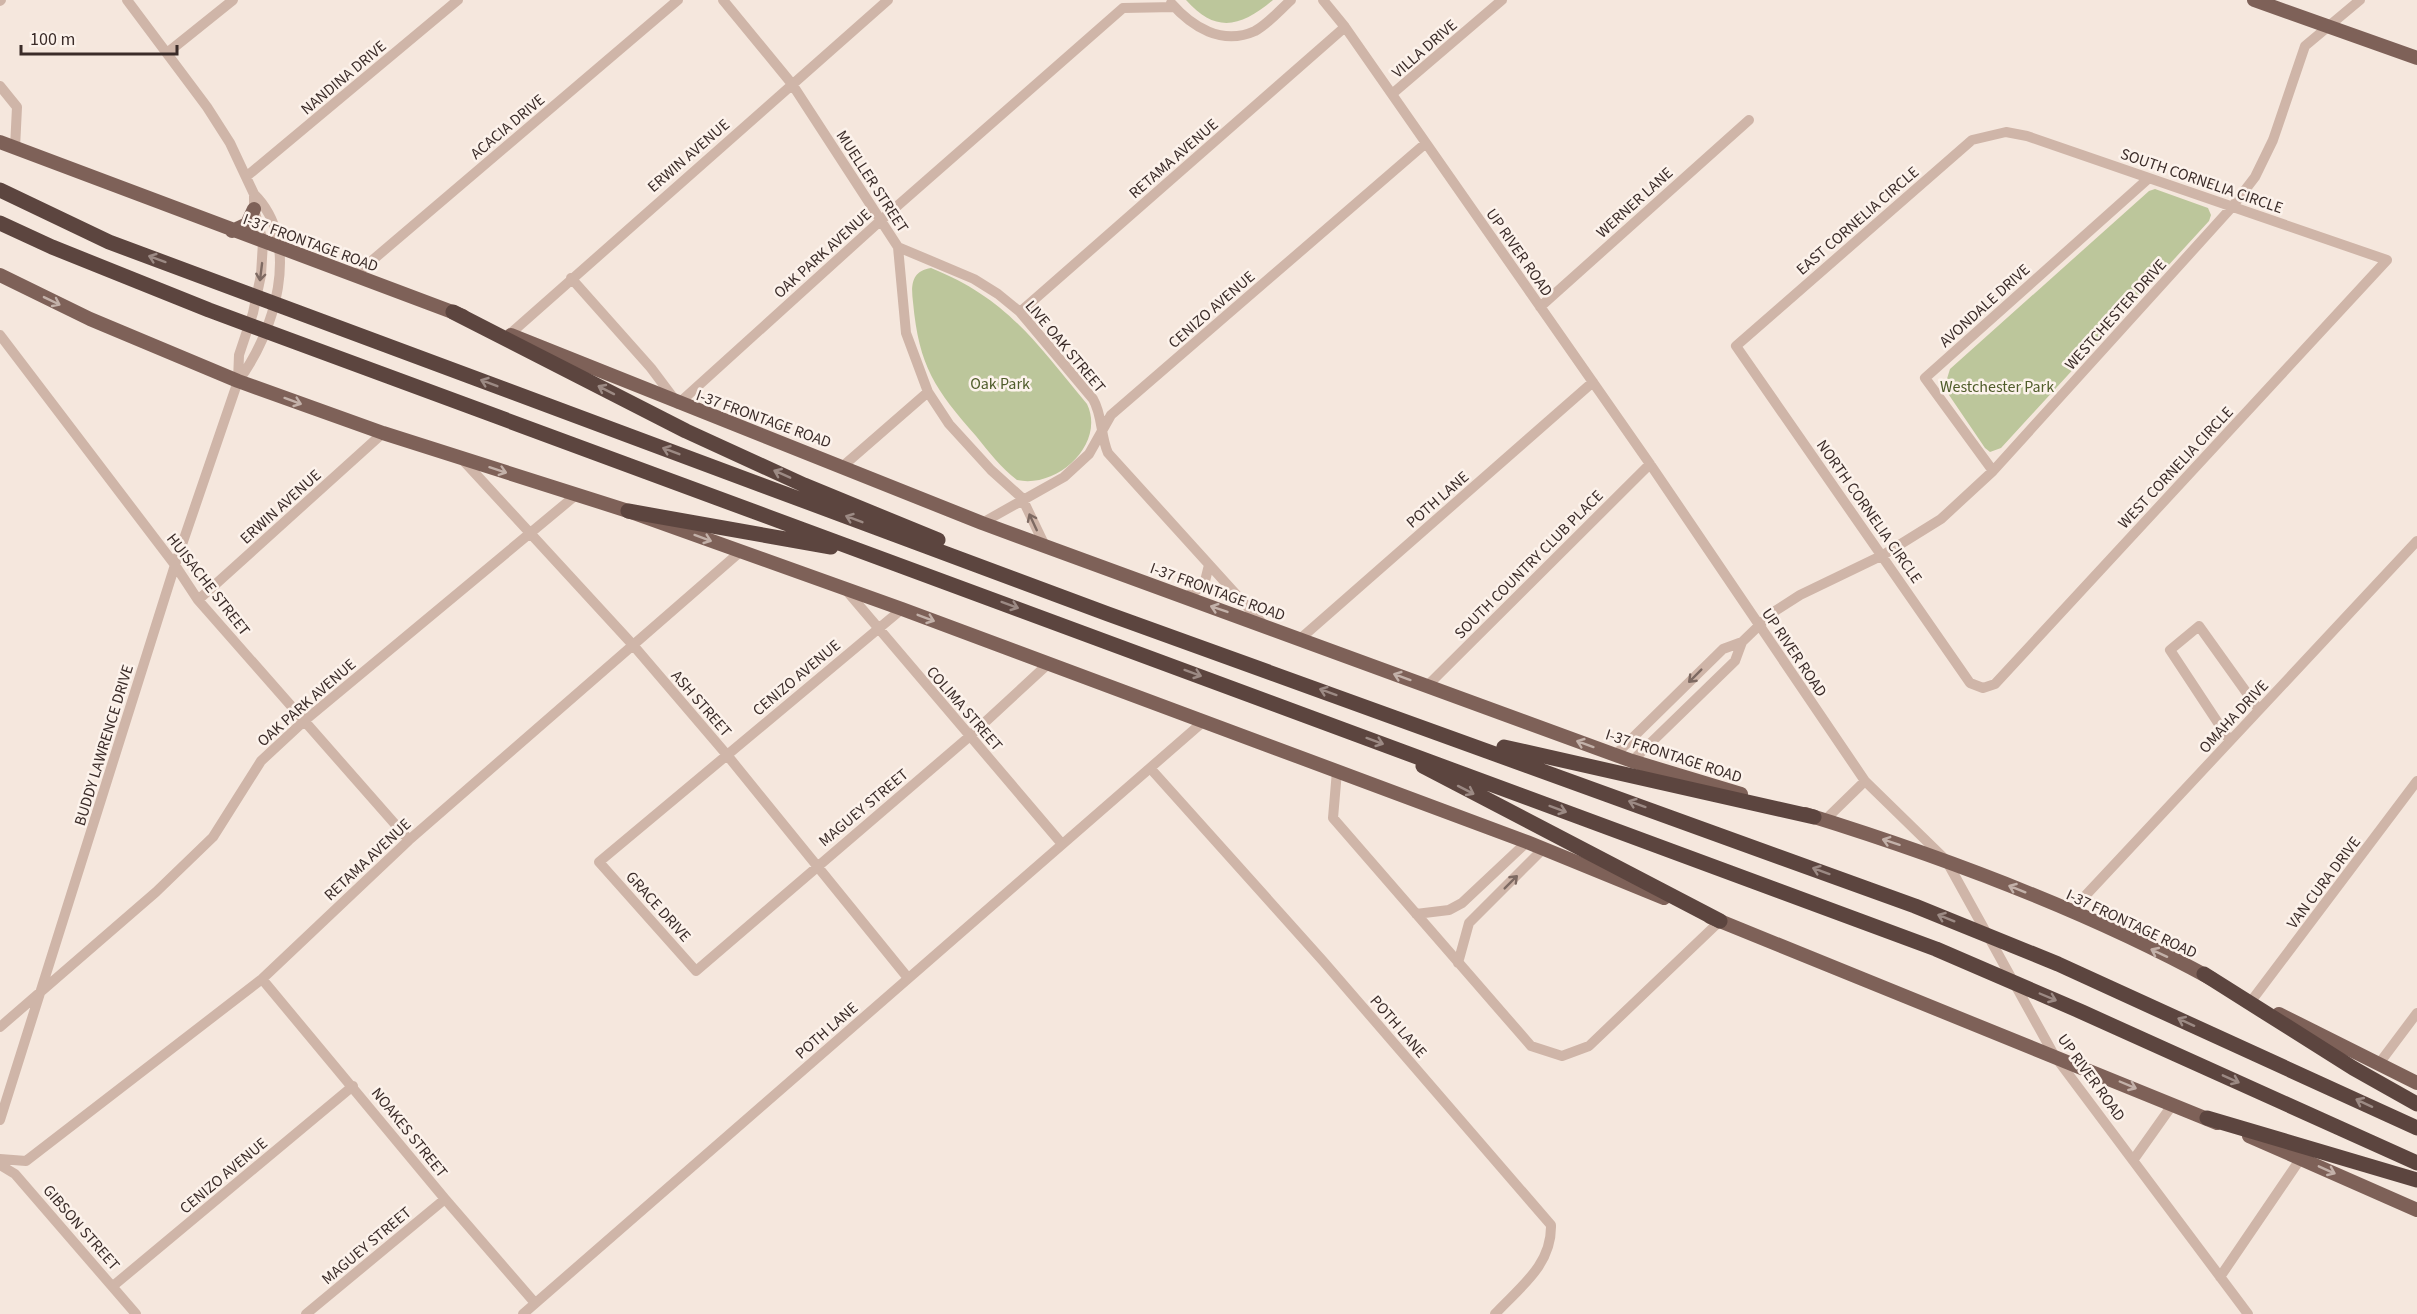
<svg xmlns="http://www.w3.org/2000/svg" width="2417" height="1314" font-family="'Source Sans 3',sans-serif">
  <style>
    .green { fill: #bcc69b }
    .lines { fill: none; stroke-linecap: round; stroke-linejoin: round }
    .minor { stroke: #cfb5a8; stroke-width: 10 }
    .major { stroke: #7e6158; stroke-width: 14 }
    .highway { stroke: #5c453f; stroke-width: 15 }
    .oneway { stroke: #9c8a84 }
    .oneway2 { stroke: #7e6a62 }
    .oneway3 { stroke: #c3b1a9 }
    .labels { text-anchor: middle; stroke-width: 5; stroke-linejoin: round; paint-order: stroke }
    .street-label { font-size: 16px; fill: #3b2c29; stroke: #fcf2eb }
    .park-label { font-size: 16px; fill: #4f5c2a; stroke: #fcf2eb }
  </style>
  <rect width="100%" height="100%" fill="#f5e7dd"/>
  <path class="green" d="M1186 0H1273C1241 27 1216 34 1186 0Z
    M2155 189 2208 208 2211 215 2209 221 2001 448 1990 452 1985 448 1949 395 1946 382 1950 369 2149 191Z
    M931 268C1008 299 1036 343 1087 404 1106 444 1057 489 1017 480 1001 468 989 452 976 436 935 389 919 367 913 302 911 286 911 271 931 268Z"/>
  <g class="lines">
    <path class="minor" d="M723 0 792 84 898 247 906 333 928 392 949 424 991 470 1022 498 1045 546
      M1323 0 1345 27 1650 464 1865 781 1946 860 2054 1055 2248 1314
      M0 1 1 0
      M1171 3C1192 27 1222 46 1255 31 1268 24 1280 10 1291 0
      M167 53 233 0
      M0 86 17 107 15 148
      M1392 94 1502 0
      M2006 132 2027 136 2387 260 1995 684 1983 688 1970 683 1736 346 1972 140Z
      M247 176 458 0
      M898 247 974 279 998 294 1020 312 1093 399C1103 416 1100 435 1108 453L1263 624
      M355 275 678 0
      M571 278 651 368 678 404 879 222 1123 8 1175 7
      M1540 307 1749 120
      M1020 312 1345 27
      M510 334 888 0
      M0 335 175 565 198 600 409 840
      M238 381C274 334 303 242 254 194
      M461 458 633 645 727 755 908 978
      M843 466 928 392
      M1993 471 1925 378 2149 178
      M982 523 1064 477 1089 454 1111 415 1426 143
      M846 590 1062 844
      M1186 597 1204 585 1209 565
      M198 600 383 433
      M902 609 599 862 696 971 970 736 1048 664
      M1300 639 1593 382
      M1427 686 1650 464
      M2230 741 2170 650 2199 626 2259 710
      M1615 755 1723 649 1742 642 1772 613 1800 595 1883 555 1941 519 1993 471 2232 207 2255 177 2273 140 2305 46 2360 0
      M1632 761 1735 661 1742 642
      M1150 768 1323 961 1551 1225C1552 1265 1520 1287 1495 1314
      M1337 771 1333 818 1531 1046 1562 1056 1589 1046 1720 921
      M1825 820 1865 781
      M2071 911 2417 541
      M1416 914 1449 910 1462 903 1527 842
      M1458 963 1469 923 1543 849
      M262 979 445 1199 535 1303
      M2252 1000 2417 781
      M0 1027 156 892 213 837 261 761 303 722 576 495
      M2378 1065 2417 1013
      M0 1120 175 565 238 381 239 355 253 313 261 275 263 242 254 209V194L230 143 207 107 127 0
      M0 1159 26 1161 262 979 409 840 740 552
      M2134 1159 2173 1104
      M0 1165 15 1174 136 1314
      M2220 1277 2301 1158
      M113 1286 353 1086
      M306 1314 445 1199
      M523 1314 1204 721"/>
    <path class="major" d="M2254 0 2417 58
      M0 142 463 316
      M232 231 247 224 254 209
      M0 275 90 319 238 381 383 433 628 511 902 609 1527 842 1664 898
      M511 335 982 523 1632 761 1741 794
      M1805 814C1944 857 2084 909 2212 979
      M1710 917 2217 1123
      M2279 1014 2417 1083
      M2249 1136 2417 1210"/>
    <path class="highway" d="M0 190 109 242 1108 614 1915 906 2058 964 2417 1128
      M0 223 52 247 209 310 1936 949 2082 1012 2417 1163
      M453 312 686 431 804 485 938 540
      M628 511 831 547
      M1504 747 1814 817
      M1423 766 1720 921
      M2204 974 2353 1068 2417 1104
      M2207 1118 2417 1180"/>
  </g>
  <defs><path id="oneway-shaft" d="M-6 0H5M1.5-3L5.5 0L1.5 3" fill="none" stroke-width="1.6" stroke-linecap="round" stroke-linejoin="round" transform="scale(1.5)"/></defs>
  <g class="oneway">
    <use href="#oneway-shaft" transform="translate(157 259) rotate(-160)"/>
    <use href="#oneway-shaft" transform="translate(489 383) rotate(-159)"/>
    <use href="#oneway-shaft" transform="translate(606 390) rotate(-153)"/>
    <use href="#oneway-shaft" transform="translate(671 451) rotate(-159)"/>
    <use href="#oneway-shaft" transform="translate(782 474) rotate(-156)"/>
    <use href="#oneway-shaft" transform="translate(854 519) rotate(-159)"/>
    <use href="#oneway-shaft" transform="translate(1010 605) rotate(20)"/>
    <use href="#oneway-shaft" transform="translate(1193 673) rotate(20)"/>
    <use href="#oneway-shaft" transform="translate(1328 692) rotate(-160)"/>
    <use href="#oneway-shaft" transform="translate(1375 741) rotate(20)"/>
    <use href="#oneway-shaft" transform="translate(1466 790) rotate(27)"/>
    <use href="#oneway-shaft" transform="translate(1637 804) rotate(-160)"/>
    <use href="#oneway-shaft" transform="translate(1558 809) rotate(20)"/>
    <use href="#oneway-shaft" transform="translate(1821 871) rotate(-160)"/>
    <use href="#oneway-shaft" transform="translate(1946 918) rotate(-158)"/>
    <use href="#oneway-shaft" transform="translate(2048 997) rotate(23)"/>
    <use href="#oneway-shaft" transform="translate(2186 1022) rotate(-155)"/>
    <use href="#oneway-shaft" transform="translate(2231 1079) rotate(24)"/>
    <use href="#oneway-shaft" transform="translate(2364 1103) rotate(-155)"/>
  </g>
  <g class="oneway2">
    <use href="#oneway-shaft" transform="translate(261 272) rotate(97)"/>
    <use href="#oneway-shaft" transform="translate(1033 522) rotate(-115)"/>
    <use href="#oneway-shaft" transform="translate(1695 676) rotate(135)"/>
    <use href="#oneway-shaft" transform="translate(1511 882) rotate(-45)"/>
  </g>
  <g class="oneway3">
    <use href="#oneway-shaft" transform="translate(52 301) rotate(26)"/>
    <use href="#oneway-shaft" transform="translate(293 401) rotate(20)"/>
    <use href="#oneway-shaft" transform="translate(498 470) rotate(18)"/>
    <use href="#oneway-shaft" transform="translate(703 538) rotate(20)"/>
    <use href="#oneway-shaft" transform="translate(1219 609) rotate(-161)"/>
    <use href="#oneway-shaft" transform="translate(926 618) rotate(21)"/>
    <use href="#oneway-shaft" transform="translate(1402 677) rotate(-160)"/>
    <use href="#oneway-shaft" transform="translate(1585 744) rotate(-160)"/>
    <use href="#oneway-shaft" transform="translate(1891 842) rotate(-162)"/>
    <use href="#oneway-shaft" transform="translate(2017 889) rotate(-158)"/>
    <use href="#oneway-shaft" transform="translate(2159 953) rotate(-155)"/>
    <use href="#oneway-shaft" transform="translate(2128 1085) rotate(23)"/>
    <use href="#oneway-shaft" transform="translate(2327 1170) rotate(24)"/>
  </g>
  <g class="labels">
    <g class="street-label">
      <text transform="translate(1424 48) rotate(-41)" y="6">VILLA DRIVE</text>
      <text transform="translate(343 77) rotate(-40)" y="6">NANDINA DRIVE</text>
      <text transform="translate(507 126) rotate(-40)" y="6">ACACIA DRIVE</text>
      <text transform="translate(688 155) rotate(-41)" y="6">ERWIN AVENUE</text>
      <text transform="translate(1173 158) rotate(-41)" y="6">RETAMA AVENUE</text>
      <text transform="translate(2202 180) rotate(19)" y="6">SOUTH CORNELIA CIRCLE</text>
      <text transform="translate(873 181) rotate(57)" y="6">MUELLER STREET</text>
      <text transform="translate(1634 202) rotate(-42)" y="6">WERNER LANE</text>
      <text transform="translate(1857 220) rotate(-41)" y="6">EAST CORNELIA CIRCLE</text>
      <text transform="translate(311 242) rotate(20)" y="6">I-37 FRONTAGE ROAD</text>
      <text transform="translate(1520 252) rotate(55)" y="6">UP RIVER ROAD</text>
      <text transform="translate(822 253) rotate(-42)" y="6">OAK PARK AVENUE</text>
      <text transform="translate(1984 305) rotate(-42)" y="6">AVONDALE DRIVE</text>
      <text transform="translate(1211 309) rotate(-41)" y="6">CENIZO AVENUE</text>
      <text transform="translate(2115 314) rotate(-48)" y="6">WESTCHESTER DRIVE</text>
      <text transform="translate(1066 346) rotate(50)" y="6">LIVE OAK STREET</text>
      <text transform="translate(764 418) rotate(20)" y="6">I-37 FRONTAGE ROAD</text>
      <text transform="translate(2175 467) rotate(-47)" y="6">WEST CORNELIA CIRCLE</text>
      <text transform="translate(1437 499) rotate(-41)" y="6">POTH LANE</text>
      <text transform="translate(280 506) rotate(-42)" y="6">ERWIN AVENUE</text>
      <text transform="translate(1870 511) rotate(55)" y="6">NORTH CORNELIA CIRCLE</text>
      <text transform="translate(1528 564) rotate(-45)" y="6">SOUTH COUNTRY CLUB PLACE</text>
      <text transform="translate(209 584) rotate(52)" y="6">HUISACHE STREET</text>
      <text transform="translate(1218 591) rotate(20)" y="6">I-37 FRONTAGE ROAD</text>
      <text transform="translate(1795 652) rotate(56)" y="6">UP RIVER ROAD</text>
      <text transform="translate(796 677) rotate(-40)" y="6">CENIZO AVENUE</text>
      <text transform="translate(306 702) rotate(-41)" y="6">OAK PARK AVENUE</text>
      <text transform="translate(702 703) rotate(49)" y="6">ASH STREET</text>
      <text transform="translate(965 708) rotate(49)" y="6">COLIMA STREET</text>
      <text transform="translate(2233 716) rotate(-47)" y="6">OMAHA DRIVE</text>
      <text transform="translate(103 745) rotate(-73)" y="6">BUDDY LAWRENCE DRIVE</text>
      <text transform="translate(1674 755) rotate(18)" y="6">I-37 FRONTAGE ROAD</text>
      <text transform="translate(863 807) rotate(-40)" y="6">MAGUEY STREET</text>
      <text transform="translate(367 859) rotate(-43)" y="6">RETAMA AVENUE</text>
      <text transform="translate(2323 882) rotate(-53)" y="6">VAN CURA DRIVE</text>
      <text transform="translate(659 906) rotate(48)" y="6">GRACE DRIVE</text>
      <text transform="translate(2132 923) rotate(25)" y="6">I-37 FRONTAGE ROAD</text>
      <text transform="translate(1399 1026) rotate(49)" y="6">POTH LANE</text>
      <text transform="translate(826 1030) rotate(-41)" y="6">POTH LANE</text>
      <text transform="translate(2092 1077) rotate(54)" y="6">UP RIVER ROAD</text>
      <text transform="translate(410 1132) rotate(51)" y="6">NOAKES STREET</text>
      <text transform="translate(223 1175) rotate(-40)" y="6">CENIZO AVENUE</text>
      <text transform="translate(82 1227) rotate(49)" y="6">GIBSON STREET</text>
      <text transform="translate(366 1245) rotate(-40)" y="6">MAGUEY STREET</text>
    </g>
    <g class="park-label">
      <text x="1000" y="389">Oak Park</text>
      <text x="1997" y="392">Westchester Park</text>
    </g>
  </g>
  <path d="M21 45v9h156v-9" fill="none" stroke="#3b2c29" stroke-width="3"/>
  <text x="30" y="45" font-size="18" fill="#3b2c29" stroke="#fcf2eb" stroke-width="4.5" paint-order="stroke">100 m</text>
</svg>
